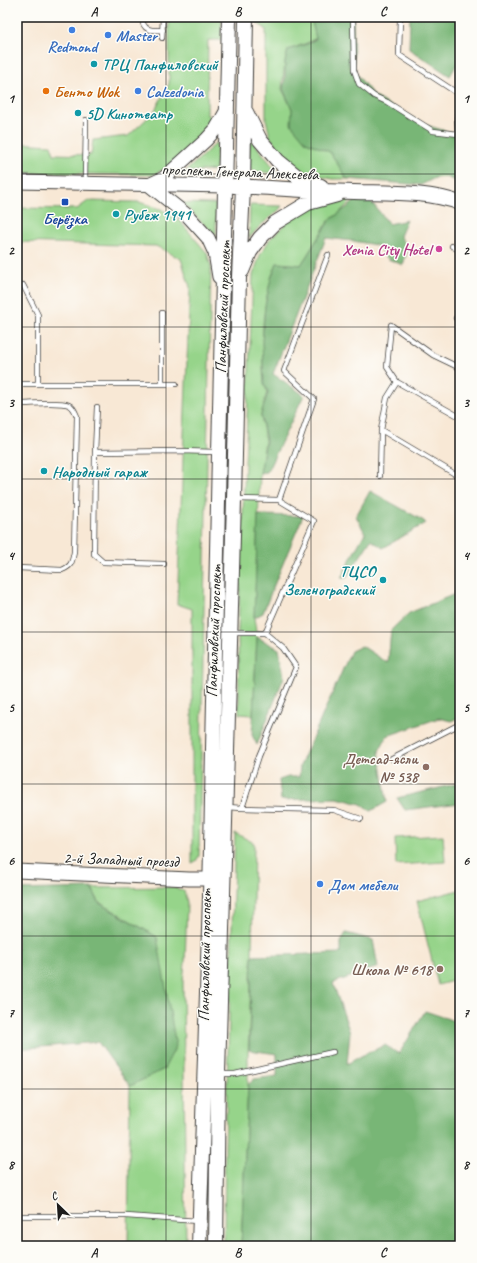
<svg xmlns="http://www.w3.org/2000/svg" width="477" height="1263" font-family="Caveat,sans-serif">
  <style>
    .green { fill: #96d48a; stroke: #597853 }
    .forest { fill: #78b676; stroke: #4a6949 }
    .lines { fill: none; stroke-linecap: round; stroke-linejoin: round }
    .lane-casing { stroke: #3d3b38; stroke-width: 6 }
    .secondary-casing { stroke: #3d3b38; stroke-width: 15 }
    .primary-casing { stroke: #3d3b38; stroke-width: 16 }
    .lane { stroke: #fff; stroke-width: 4.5 }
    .secondary { stroke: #fff; stroke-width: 13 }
    .primary { stroke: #fff; stroke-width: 14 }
    .grid { fill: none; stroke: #1c1c1c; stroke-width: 1; stroke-opacity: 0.55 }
    .shop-dot { fill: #3f7fe0; stroke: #fdfcf7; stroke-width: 1.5 }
    .culture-dot { fill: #0f9aa8; stroke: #fdfcf7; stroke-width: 1.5 }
    .food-dot { fill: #e8710a; stroke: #fdfcf7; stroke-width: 1.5 }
    .transit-dot { fill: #1a4fb4; stroke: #fdfcf7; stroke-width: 1.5 }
    .hotel-dot { fill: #d1479c; stroke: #fdfcf7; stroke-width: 1.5 }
    .education-dot { fill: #8d6e63; stroke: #fdfcf7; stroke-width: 1.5 }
    .labels { text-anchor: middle; stroke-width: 3; stroke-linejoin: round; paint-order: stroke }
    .shop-label { font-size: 16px; font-weight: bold; fill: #366cbe; stroke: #fdfcf7; text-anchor: start }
    .culture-label { font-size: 16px; font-weight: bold; fill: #0d838f; stroke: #fdfcf7; text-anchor: start }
    .food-label { font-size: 16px; font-weight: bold; fill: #c56008; stroke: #fdfcf7; text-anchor: start }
    .street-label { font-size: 16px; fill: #1c1c1c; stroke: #fdfcf7 }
    .transit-label { font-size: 16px; font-weight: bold; fill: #164399; stroke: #fdfcf7 }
    .hotel-label { font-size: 16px; font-weight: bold; fill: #b23c85; stroke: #fdfcf7; text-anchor: end }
    .education-label { font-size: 16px; font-weight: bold; fill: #785e54; stroke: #fdfcf7; text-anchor: end }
    .neatline { fill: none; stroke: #1c1c1c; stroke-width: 1.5 }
    .grid-label { font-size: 13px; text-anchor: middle; font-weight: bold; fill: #1c1c1c }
  </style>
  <rect width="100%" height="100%" fill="#fdfcf7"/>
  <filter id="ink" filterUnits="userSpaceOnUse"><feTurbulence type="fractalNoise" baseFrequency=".025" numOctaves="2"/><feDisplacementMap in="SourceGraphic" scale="8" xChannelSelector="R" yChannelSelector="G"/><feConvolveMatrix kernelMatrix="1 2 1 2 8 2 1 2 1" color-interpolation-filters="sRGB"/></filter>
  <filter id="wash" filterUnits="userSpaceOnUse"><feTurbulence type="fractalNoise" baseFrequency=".012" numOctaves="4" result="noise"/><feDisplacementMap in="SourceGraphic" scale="16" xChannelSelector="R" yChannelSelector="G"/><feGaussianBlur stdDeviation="0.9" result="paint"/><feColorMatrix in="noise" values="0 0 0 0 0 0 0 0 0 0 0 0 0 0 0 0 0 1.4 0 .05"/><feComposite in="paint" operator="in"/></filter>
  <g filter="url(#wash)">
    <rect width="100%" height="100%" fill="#f8e8d5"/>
    <path class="green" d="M180 17H222L221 40H208L207 115 218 120 170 166 153 175 25 173 17 164V143L51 145 54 154 91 155 93 140 128 136 154 112 169 84V18H179Z
      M257 17H311L316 38 307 43 288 50 285 62 282 89 292 109 306 142 330 152 347 179H332L303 172 284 157 270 137 266 119V29L257 23Z
      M250 139 254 143 279 174 252 171 249 166Z
      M217 142 216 170 185 172Z
      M352 200 338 214 329 220 301 265 277 263C264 295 261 328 263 362 263 373 263 382 267 392L261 415 265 441 260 474 254 618 257 637 253 715 239 714 238 630 253 275 260 255 270 239 294 215 318 202Z
      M88 201 139 202 161 209 179 220 207 253 211 266 199 856 196 861 192 863V609L177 604 190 287 181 259 156 246 17 242V208L77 209Z
      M182 203 216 204V237V236Z
      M250 205 282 206 278 211 260 226 249 238Z
      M235 833 254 843 252 956 248 1055V1085L241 1246H224L225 1146Z
      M443 835 445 862 396 865 395 838Z
      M174 887 184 891 187 902 185 963 183 981 186 1246H128L130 1086 164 1069 157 937 99 902 92 888Z
      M459 890 460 894V979L438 985 417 901Z"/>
    <path class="forest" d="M311 17H353L354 71 374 96 422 124 460 135V183L446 177 435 178 421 185 347 179 330 152 306 142 291 124 292 109 283 89 285 79V62L288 50 307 44 316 39Z
      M410 17H460V59L450 76 409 49Z
      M370 200 389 224 407 220 400 236 408 248 403 265 388 259 376 245 353 241 326 238 273 374 304 395 267 472 260 473 266 441 261 415 268 392 264 384 262 343 265 306 271 278 277 263 301 265 329 221 355 201Z
      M370 491 424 521 426 523 383 548 371 540 346 578H341L352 556 365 533 356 516Z
      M258 515 303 516 272 590 263 613 254 618Z
      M460 592V717L451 721 439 718 387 736 379 751 387 802 371 811 361 804 337 798 281 800 279 780 288 777H299L300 766 351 651 362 646 388 663 391 630 409 613Z
      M257 637 279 649 284 677 257 745 252 735Z
      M460 783V803L405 810 397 798Z
      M92 888 99 903 157 937 176 1046 164 1069 130 1086 98 1042 17 1049V890Z
      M346 933 373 940 378 967 333 983 350 1033 347 1064 361 1056 385 1045 399 1054 425 1011 455 1021 460 1020V1246H241L248 1085 254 1079 277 1076V1054L249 1050 252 956 341 953V942Z"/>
  </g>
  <g filter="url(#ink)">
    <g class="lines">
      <g class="lane-casing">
        <path id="lane" d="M142 17C142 31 152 31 163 30
          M353 17 354 70 359 84 374 96 387 102 433 131 458 134
          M400 17 399 55 460 95
          M162 38 163 17
          M460 112 457 117 458 134 460 135
          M85 182 86 120
          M452 246 460 251
          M23 285 38 315V384
          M456 318 460 321
          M391 325 387 367 397 382 460 417
          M391 325 433 355 460 368
          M17 384H176
          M162 384V313
          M17 405 20 404C32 404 60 401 69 405 74 407 75 412 77 416L74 552C72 562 72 566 62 570L17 568
          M97 407 95 452 180 451 217 452
          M381 430 460 477
          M95 452 94 554 103 562 164 564
          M380 476 381 430 387 398 397 382
          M235 499 279 500 314 399 284 371 328 255
          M232 633H265L314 521 279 500
          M392 759 460 724
          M227 807 242 808 259 756 296 667 283 648 265 633
          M242 808 334 810 361 819
          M219 1074H235L333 1052
          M20 1216H126L198 1221"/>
      </g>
      <g class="secondary-casing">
        <path id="secondary" d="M17 182 226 186
          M151 184 164 178 206 140 216 129 227 110
          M149 185 188 216 208 238 215 253 219 277
          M17 871 189 879H221"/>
      </g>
      <g class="primary-casing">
        <path id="primary" d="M246 112 260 140 278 161 299 178 321 186
          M234 186C274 188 314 191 354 192 388 193 428 191 460 203
          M242 271 250 252 260 238 275 223 308 203 337 195
          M199 1246 210 897 219 453 229 17
          M216 1246 218 1074 234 499 239 277 243 187 246 17"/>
      </g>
      <use href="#lane" class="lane"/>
      <use href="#secondary" class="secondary"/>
      <use href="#primary" class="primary"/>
    </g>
  </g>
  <path class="grid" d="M166 17V1246M311 17V1246M17 174H460M17 327H460M17 479H460M17 632H460M17 784H460M17 936H460M17 1089H460"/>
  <g class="shop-dot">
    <circle cx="72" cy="30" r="4"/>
    <circle cx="108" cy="35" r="4"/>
    <circle cx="138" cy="91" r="4"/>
    <circle cx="320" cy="884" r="4"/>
  </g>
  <g class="culture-dot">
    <circle cx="94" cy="64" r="4"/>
    <circle cx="78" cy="113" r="4"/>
    <circle cx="116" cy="214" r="4"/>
    <circle cx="44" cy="471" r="4"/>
    <circle cx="383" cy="580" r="4"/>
  </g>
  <circle class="food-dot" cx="46" cy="91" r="4"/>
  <rect class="transit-dot" x="61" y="198" width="8" height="8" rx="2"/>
  <circle class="hotel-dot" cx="439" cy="249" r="4"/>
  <g class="education-dot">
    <circle cx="426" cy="767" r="4"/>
    <circle cx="440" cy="969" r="4"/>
  </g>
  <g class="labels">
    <g class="shop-label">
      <text x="116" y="41">Master</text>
      <text x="72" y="52" text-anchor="middle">Redmond</text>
      <text x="146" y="97">Calzedonia</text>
      <text x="328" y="890">Дом мебели</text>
    </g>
    <g class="culture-label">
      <text x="102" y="70">ТРЦ Панфиловский</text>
      <text x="86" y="119">5D Кинотеатр</text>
      <text x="124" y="220">Рубеж 1941</text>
      <text x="52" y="477">Народный гараж</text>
      <text x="375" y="577" text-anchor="end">ТЦСО<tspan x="375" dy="18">Зеленоградский</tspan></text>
    </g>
    <g class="food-label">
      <text x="54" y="97">Бенто Wok</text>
    </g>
    <g class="street-label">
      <text transform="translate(240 171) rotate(2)" y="6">проспект Генерала Алексеева</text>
      <text transform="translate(222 307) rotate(-88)" y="6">Панфиловский проспект</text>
      <text transform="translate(213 631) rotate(-88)" y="6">Панфиловский проспект</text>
      <text transform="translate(121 859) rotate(2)" y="6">2-й Западный проезд</text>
      <text transform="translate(204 955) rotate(-89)" y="6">Панфиловский проспект</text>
    </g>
    <g class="transit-label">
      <text x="65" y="224">Берёзка</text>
    </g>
    <g class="hotel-label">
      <text x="431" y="255">Xenia City Hotel</text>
    </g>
    <g class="education-label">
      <text x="418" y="764">Детсад-ясли<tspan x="418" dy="18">№ 538</tspan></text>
      <text x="432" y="975">Школа № 618</text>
    </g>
  </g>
  <rect width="477" height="1263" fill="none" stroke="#fdfcf7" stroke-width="44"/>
  <g transform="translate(58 1205) rotate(335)" stroke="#fdfcf7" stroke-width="3" paint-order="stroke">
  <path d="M0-3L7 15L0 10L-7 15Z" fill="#1c1c1c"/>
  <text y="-6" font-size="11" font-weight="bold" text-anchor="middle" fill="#1c1c1c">С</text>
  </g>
  <rect x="22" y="22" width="433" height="1219" class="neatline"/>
  <g class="grid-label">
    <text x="94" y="16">A</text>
    <text x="238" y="16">B</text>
    <text x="383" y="16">C</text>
    <text x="11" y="103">1</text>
    <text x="466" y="103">1</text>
    <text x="11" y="255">2</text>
    <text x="466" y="255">2</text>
    <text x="11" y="407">3</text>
    <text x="466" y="407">3</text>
    <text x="11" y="560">4</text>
    <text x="466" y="560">4</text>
    <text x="11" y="712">5</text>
    <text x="466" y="712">5</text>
    <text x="11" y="865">6</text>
    <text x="466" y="865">6</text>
    <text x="11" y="1017">7</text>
    <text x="466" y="1017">7</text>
    <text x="11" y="1169">8</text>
    <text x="466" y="1169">8</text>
    <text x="94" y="1257">A</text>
    <text x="238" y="1257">B</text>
    <text x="383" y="1257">C</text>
  </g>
</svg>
